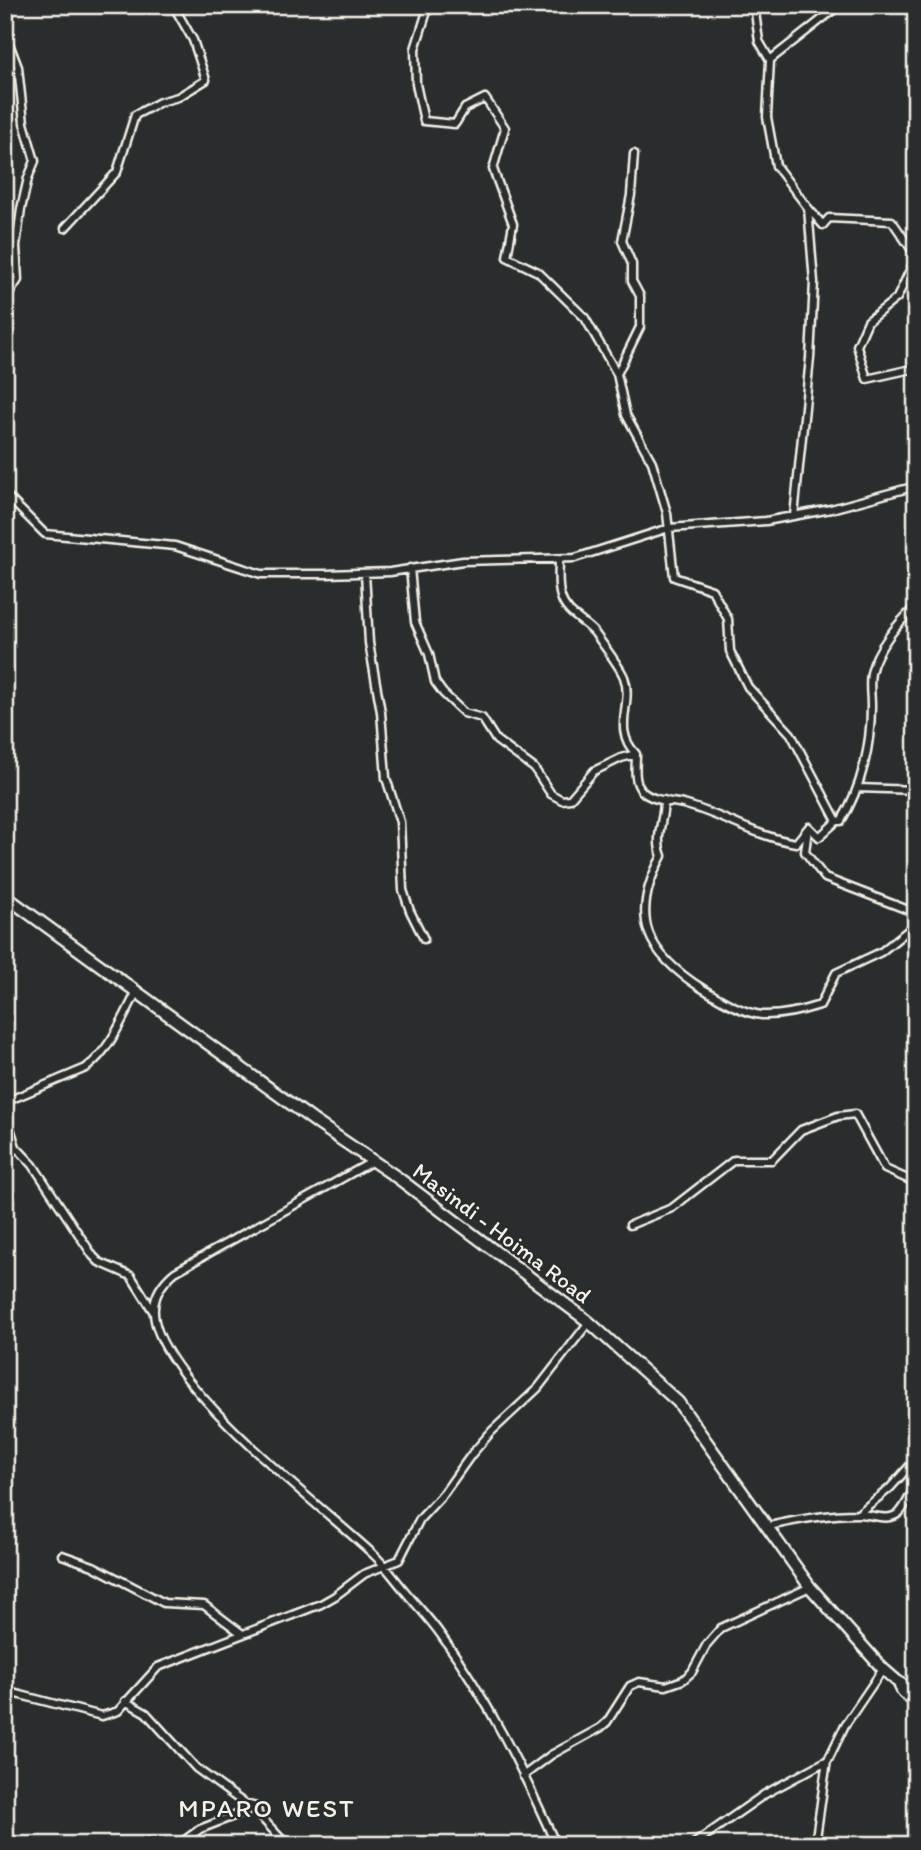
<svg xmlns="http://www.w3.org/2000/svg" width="921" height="1850" font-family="Itim,sans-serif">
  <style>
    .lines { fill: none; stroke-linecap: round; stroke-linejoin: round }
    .minor-casing { stroke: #f4f1e8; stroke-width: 11 }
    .secondary-casing { stroke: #f4f1e8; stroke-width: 15 }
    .minor { stroke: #2a2d2e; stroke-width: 6 }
    .secondary { stroke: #2a2d2e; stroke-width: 10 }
    .labels { text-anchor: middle; stroke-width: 5; stroke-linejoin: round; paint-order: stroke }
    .street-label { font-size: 23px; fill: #f4f1e8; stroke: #2a2d2e }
    .quarter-label { font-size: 26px; letter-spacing: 2px; fill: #f4f1e8; stroke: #2a2d2e }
  </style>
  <rect width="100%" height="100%" fill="#2a2d2e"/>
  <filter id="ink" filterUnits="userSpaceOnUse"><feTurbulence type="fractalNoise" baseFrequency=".0143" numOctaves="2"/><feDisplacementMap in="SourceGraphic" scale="14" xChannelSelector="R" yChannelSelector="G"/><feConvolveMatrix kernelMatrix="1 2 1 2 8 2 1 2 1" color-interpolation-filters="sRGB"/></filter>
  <g filter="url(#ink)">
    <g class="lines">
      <g class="minor-casing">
        <path id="minor" d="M429 5 415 49 416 84 424 121 455 124 465 108 485 98 505 128 493 169 513 224 507 257 538 272 585 318 617 374
          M754 5 759 41 770 60
          M5 33 18 67 24 123 35 161 28 178 21 209 16 246 18 280 5 300
          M634 154 631 195 622 241 632 264V281L640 296V327L617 374 626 415 652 462 667 513 674 577 712 590 728 619 730 651 748 687 791 734 837 821
          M808 208 823 225 829 218 892 221 916 256
          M65 228 117 172 135 115 160 102 178 97 206 80 193 40 177 12 175 5
          M916 257 897 298 868 321 857 346 867 379 916 368
          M5 494 45 534 175 546 261 574H326L390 572 463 561 575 558 669 528 766 521 831 509 916 486
          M794 516 810 358 814 282 808 208 776 166 767 117 770 60 836 8
          M559 559C559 572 557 585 561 597 566 614 583 620 594 632 602 643 619 665 624 677 634 704 611 728 636 754 636 767 633 781 642 791 652 801 670 801 683 804 722 814 756 837 796 843L809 827 819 837 837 821H841C862 787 871 745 871 706 871 695 869 684 871 673 876 649 898 623 916 606
          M410 568 415 622 429 654 435 682 443 693 464 713 482 718 496 740 534 768 551 794 562 800 570 799 594 771 621 758 636 754
          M365 573 369 643 381 712 386 778 400 822 403 890 410 911 424 939
          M858 788 916 790
          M664 800C664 821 654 837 662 856 628 918 647 954 703 989 720 999 742 1013 762 1015 782 1016 801 1011 820 1005L836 973 881 952 916 924
          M808 829 805 852 825 878 916 913
          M5 1102 86 1068C110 1050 122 1020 136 993
          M5 1122 10 1128 16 1147 33 1165 93 1256 99 1262 131 1276 153 1311
          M373 1161 175 1272C164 1281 155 1293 154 1308 149 1375 324 1508 373 1554 384 1564 394 1578 404 1590 416 1605 430 1619 441 1635 488 1699 524 1773 556 1845
          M630 1225 672 1208 734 1160H772L801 1130 838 1116 855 1114 885 1169 912 1181 916 1186
          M859 1513 890 1488 916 1459
          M765 1527C795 1520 826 1514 857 1514 870 1513 887 1523 899 1513 906 1507 910 1493 916 1486
          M62 1555 93 1566 164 1603 204 1605 241 1633
          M5 1691 102 1716 118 1711 158 1667 321 1604 335 1596 364 1574 399 1560 420 1519 444 1493 471 1455 492 1431 538 1388 589 1322
          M125 1701 146 1713 196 1768 245 1804 257 1807 258 1814 287 1845
          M523 1776 551 1755 600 1728 607 1722 630 1686 639 1682 666 1686 683 1680 692 1672 707 1644 721 1628 810 1587
          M143 1845 152 1841 159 1845
          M178 1845 200 1829 257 1807
          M692 1845 765 1794 828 1760 845 1725 883 1669
          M815 1845 827 1760"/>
      </g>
      <g class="secondary-casing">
        <path id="secondary" d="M5 896 317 1123 398 1178 589 1322 678 1402 810 1587 883 1669 898 1682 916 1693
          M900 1686 903 1692 916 1703"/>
      </g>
      <use href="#minor" class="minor"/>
      <use href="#secondary" class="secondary"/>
    </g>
  </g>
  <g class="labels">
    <g class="street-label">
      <text transform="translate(502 1233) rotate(37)" y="8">Masindi - Hoima Road</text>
    </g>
    <g class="quarter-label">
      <text x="267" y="1817">MPARO WEST</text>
    </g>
  </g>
  <rect width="921" height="1850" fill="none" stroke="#2a2d2e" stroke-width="28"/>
  <rect x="14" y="14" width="893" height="1822" fill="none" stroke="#f4f1e8" stroke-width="2.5" filter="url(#ink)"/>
</svg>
